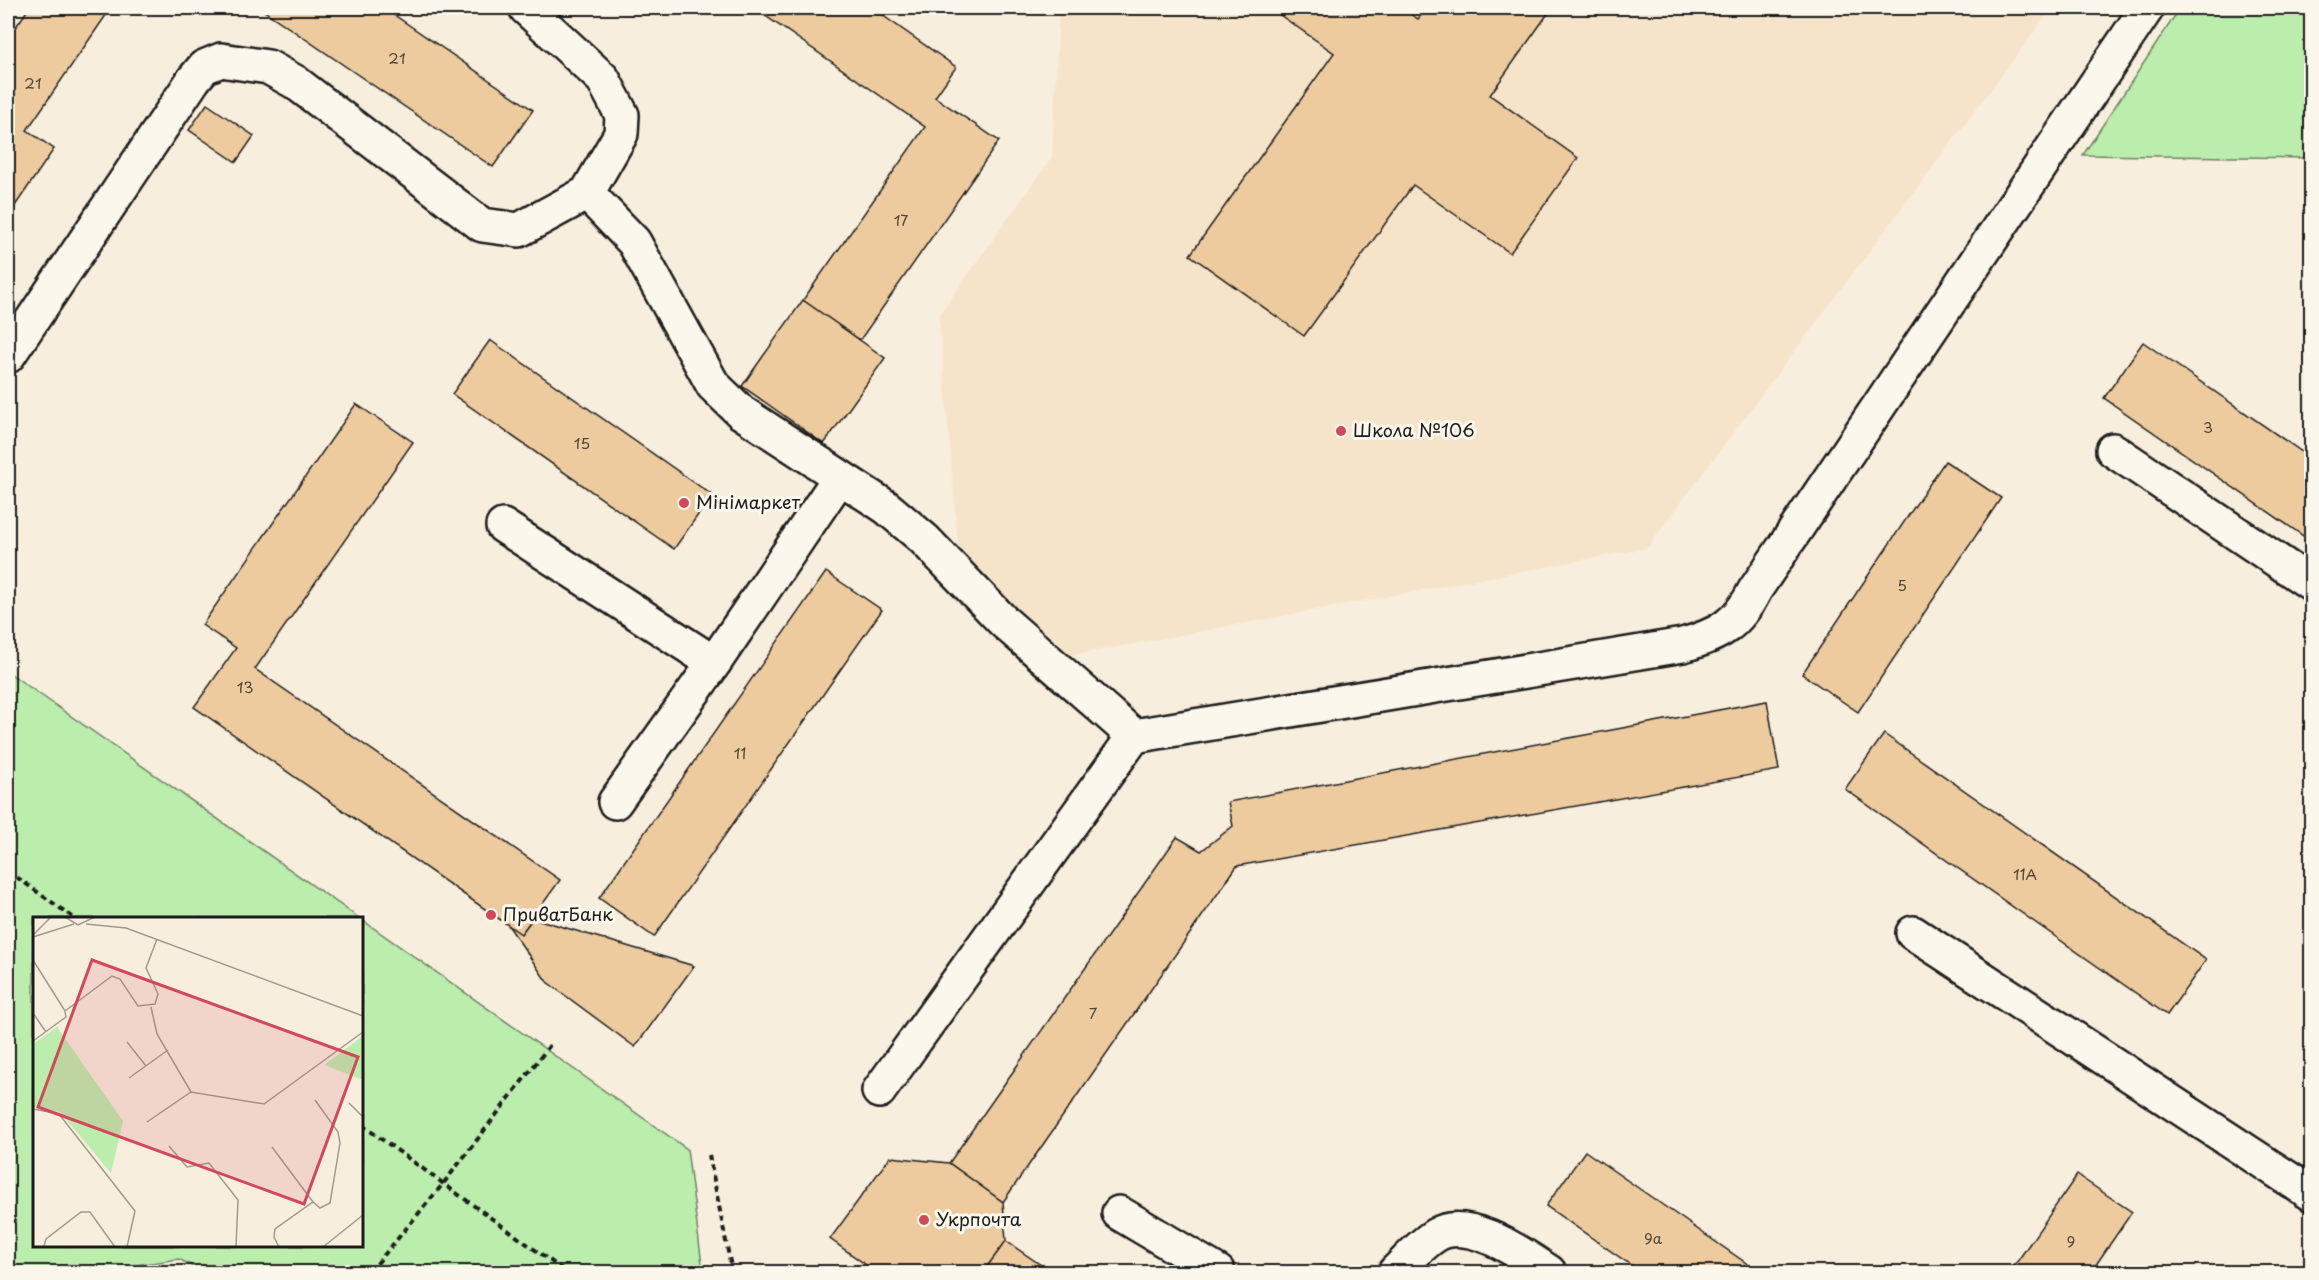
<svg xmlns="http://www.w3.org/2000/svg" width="2319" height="1280" font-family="'Playpen Sans',sans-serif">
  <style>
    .built { fill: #f5e4ca }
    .green { fill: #bbedad; stroke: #6c8464; stroke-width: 1.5 }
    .building { fill: #eecb9f; stroke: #1c1c1c; stroke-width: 1.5 }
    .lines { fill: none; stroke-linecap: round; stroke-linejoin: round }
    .minor-casing { stroke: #1c1c1c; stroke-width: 38 }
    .path { stroke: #1c1c1c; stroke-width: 4; stroke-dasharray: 6 4.5; stroke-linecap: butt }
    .minor { stroke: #fbf7ec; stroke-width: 33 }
    .poi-dot { fill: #d1495b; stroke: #fbf7ec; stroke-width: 2 }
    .labels { text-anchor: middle; stroke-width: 6; stroke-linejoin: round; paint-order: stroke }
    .number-label { font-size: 15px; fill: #50483d }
    .poi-label { font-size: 18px; fill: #1c1c1c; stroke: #fbf7ec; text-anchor: start }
    .inset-road { fill: none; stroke: #a09a90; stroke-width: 1.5 }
    .view { fill: #d1495b; fill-opacity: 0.15; stroke: #d1495b; stroke-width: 3 }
    .inset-edge { fill: none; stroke: #1c1c1c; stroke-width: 3 }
  </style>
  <rect width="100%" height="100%" fill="#f8eedd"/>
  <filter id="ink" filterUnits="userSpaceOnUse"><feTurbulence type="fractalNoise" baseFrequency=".0167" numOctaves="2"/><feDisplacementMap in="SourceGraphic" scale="12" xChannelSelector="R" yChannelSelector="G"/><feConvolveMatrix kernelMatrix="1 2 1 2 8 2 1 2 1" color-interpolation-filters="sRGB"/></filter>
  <g filter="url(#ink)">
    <path class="built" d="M1059 8H2052L1647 548 1052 659 960 570 939 315 1052 157Z"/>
    <path class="green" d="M2180 8H2311V158L2083 155Z
      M8 672 359 918H34V1246H362V920L687 1149 703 1272H203L179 1259 87 1272H8Z"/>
    <path class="building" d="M29 8H111L27 130 54 149 8 216V38Z
      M260 8H384L533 110 493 167Z
      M754 8H872L956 67 935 97 999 141 860 340 803 300 925 127Z
      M1270 8H1402L1418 19 1427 8H1552L1490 95 1578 158 1510 253 1413 185 1304 336 1190 255 1334 53Z
      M207 104 254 136 236 162 189 130Z
      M803 300 885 358 824 444 742 386Z
      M490 340 712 495 674 549 452 394Z
      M2143 342 2312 459V542L2104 398Z
      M356 404 413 442 255 669 560 880 521 934 194 707 236 648 202 625Z
      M1945 461 2001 498 1858 712 1802 674Z
      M826 572 882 610 654 937 599 898Z
      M1767 701 1779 770 1237 866 1003 1202 949 1163 1177 837 1201 851 1233 826 1228 802Z
      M1884 734 2206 960 2167 1015 1845 789Z
      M533 918 694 966 635 1047 547 982 508 925 521 934Z
      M1585 1151 1759 1272H1641L1546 1206Z
      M890 1157 949 1163 1003 1202 1006 1241 983 1272H876L830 1239Z
      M2077 1175 2132 1212 2091 1272H2010Z
      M1006 1241 1051 1272H983Z"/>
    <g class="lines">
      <g class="minor-casing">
        <path id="minor" d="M587 193 634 242 713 385 741 412 886 507 924 539 1004 622 1134 736
          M8 356 194 79 204 67 221 60 268 67 295 82 482 225 519 230 587 193 621 134 622 115 603 79 526 8
          M2113 450 2312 584
          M503 526 714 663
          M615 802 714 663 840 477
          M1913 933 2312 1194
          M879 1091 1134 736 1683 645C1719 635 1738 624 1755 590L2147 8
          M1119 1213 1218 1272
          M1395 1272C1408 1260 1421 1244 1436 1235 1468 1215 1523 1255 1549 1272"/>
      </g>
      <path class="path" d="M8 871 74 918
        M362 1125 566 1272
        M709 1155 732 1272
        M8 1266 17 1272
        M370 1272 443 1184 550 1045"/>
      <use href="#minor" class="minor"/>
    </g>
  </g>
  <g class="poi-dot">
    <circle cx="1341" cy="431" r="6"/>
    <circle cx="684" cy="503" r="6"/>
    <circle cx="491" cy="915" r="6"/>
    <circle cx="924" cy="1220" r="6"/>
  </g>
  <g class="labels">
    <g class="number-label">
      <text x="397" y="64">21</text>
      <text x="33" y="89">21</text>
      <text x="901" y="226">17</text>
      <text x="2208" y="433">3</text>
      <text x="582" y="449">15</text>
      <text x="1902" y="591">5</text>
      <text x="245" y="693">13</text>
      <text x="740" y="759">11</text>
      <text x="2025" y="880">11А</text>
      <text x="1093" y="1019">7</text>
      <text x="1653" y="1244">9а</text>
      <text x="2071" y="1247">9</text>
    </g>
    <g class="poi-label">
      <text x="1353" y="437">Школа №106</text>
      <text x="696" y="509">Мiнiмаркет</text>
      <text x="503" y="921">ПриватБанк</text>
      <text x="936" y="1226">Укрпочта</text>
    </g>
  </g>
  <g transform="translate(33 917)">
    <rect width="330" height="330" fill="#f8eedd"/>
    <path d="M24 110 90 204 78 256 27 195 0 190V127ZM330 119V163L291 148Z" fill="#bbedad"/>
    <path class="inset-road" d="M32 0 45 8 62 0M53 7 93 11 330 99M0 18 18 0M0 20 41 7M0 43 32 94M118 90 124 117 158 175M0 96 13 115M0 124 33 100 32 94 79 59 87 62 105 89 122 87 125 77 113 51 124 22M94 125 113 149M96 161 135 133M316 186 330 200M0 192 26 197 102 294 94 330M114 205 158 175 231 187 330 115M136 229 154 250 176 246 205 283 203 330M239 230 280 285M11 329 13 322 48 295H57L82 330M246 330 241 320 242 312 280 285 287 291 297 286 307 226 305 215 282 183M290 330 330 298"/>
    <path class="view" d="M59 43 325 140 271 287 5 190Z"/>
    <rect width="330" height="330" class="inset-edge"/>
  </g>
  <rect width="2319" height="1280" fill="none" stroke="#fbf7ec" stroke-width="30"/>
  <rect x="15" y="15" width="2289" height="1250" fill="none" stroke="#1c1c1c" stroke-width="2" filter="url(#ink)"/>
</svg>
